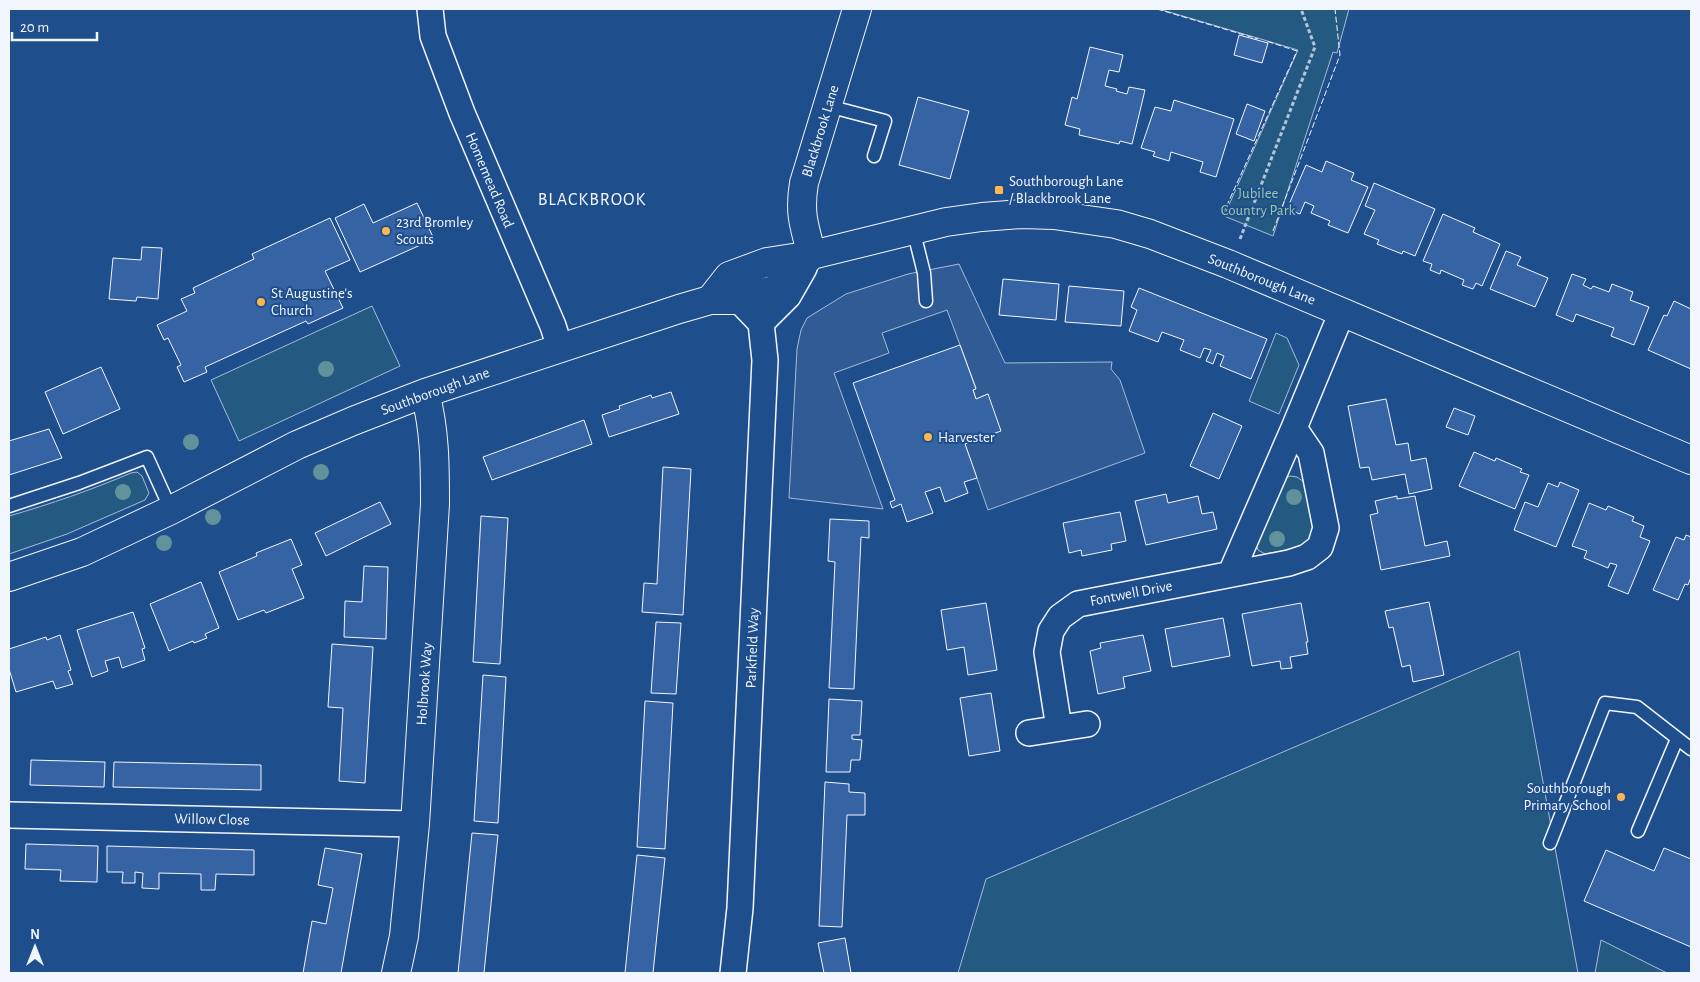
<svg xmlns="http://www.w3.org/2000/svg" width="1700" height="982" font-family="'Alegreya Sans',sans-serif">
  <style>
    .green { fill: #245a82; stroke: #a8bbd7 }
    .parking { fill: #305b95; stroke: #a8bbd7 }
    .building { fill: #3563a3; stroke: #f2f6ff }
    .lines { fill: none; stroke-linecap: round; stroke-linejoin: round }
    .lane-casing { stroke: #f2f6ff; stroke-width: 15 }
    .street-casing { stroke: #f2f6ff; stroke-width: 28 }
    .secondary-casing { stroke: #f2f6ff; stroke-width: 30 }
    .path { stroke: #b3c4dc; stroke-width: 3; stroke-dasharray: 4 2.5; stroke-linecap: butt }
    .lane { stroke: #1f4e8c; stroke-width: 12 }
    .street { stroke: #1f4e8c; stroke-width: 25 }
    .secondary { stroke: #1f4e8c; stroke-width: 28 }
    .fence { stroke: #f2f6ff; stroke-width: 1; stroke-dasharray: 6 2.5; stroke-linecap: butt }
    .tree { fill: #61919a }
    .poi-dot { fill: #ffb74d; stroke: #1f4e8c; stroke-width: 2 }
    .labels { text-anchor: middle; stroke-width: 4; stroke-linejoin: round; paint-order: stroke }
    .street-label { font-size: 15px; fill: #f2f6ff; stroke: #1f4e8c }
    .poi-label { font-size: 15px; fill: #f2f6ff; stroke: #1f4e8c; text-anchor: start }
    .park-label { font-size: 15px; fill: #97c8a6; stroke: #1f4e8c }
    .quarter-label { font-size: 18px; letter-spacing: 1px; fill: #f2f6ff; stroke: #1f4e8c }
  </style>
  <rect width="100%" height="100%" fill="#1f4e8c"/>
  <path class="green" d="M1159 9H1349L1337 53 1333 52 1273 236 1224 216 1298 50Z
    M372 306 400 366 239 441 211 380Z
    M1276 333 1287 338 1299 365 1279 414 1249 401Z
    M137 472 142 476 149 493 145 500 67 534 9 554V516C51 504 91 490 131 473Z
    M1290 476 1297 477 1304 482 1313 530 1308 542 1302 547 1265 554 1258 550 1255 542 1284 479Z
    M1519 651 1578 973H958L986 879Z
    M1601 940 1667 973H1595Z"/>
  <path class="parking" d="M959 264 1005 363 1112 362 1111 369 1120 380 1145 453 988 510 965 444 988 394 976 399 973 390 976 388 947 310 882 333 889 353 834 373 883 509 789 498 797 349 801 330 807 318 846 294 908 274Z"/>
  <path class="building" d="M1239 35 1268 43 1262 63 1234 55Z
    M1090 47 1123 55 1119 72 1109 70 1105 86 1117 89 1116 91 1127 94 1129 87 1145 90 1132 144 1120 141 1119 144 1079 135 1080 129 1065 125 1072 97 1077 99Z
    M918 97 969 111 950 179 899 165Z
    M1174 100 1234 119 1216 177 1200 172 1203 162 1171 152 1169 161 1153 156 1155 152 1141 148 1155 107 1171 111Z
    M1247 104 1265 111 1254 141 1236 134Z
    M1326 161 1354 173 1351 180 1368 187 1348 233 1328 225 1330 221 1311 213 1314 206 1305 202 1300 214 1287 209 1306 165 1322 172Z
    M1374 183 1435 209 1415 256 1403 251 1402 254 1377 244 1379 240 1364 234 1375 210 1365 206Z
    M417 203 434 239 360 272 335 218 364 204 373 223Z
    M1443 214 1475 228 1473 232 1500 244 1482 286 1476 283 1473 289 1462 285 1464 280 1441 270 1440 274 1430 270 1432 264 1423 261Z
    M330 218 350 260 325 271 343 308 308 324 306 321 205 367 207 372 184 382 177 367 181 365 168 338 164 340 157 325 187 311 181 299 195 293 193 288 254 259 252 254Z
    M142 247 162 248 158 299 137 297 136 301 109 299 113 258 141 260Z
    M1506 251 1521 257 1517 265 1548 278 1535 307 1490 289Z
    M1572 274 1586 279 1583 285 1591 289 1593 286 1609 292 1612 284 1633 292 1630 300 1649 307 1634 345 1611 336 1614 328 1576 314 1573 322 1556 315Z
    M1003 279 1059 284 1056 320 999 315Z
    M1069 286 1124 291 1121 326 1065 322Z
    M1139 288 1267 339 1251 379 1220 366 1224 356 1217 353 1213 364 1206 361 1211 350 1204 348 1200 358 1180 350 1184 340 1162 332 1158 342 1129 331 1137 310 1131 307Z
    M1674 301 1691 309V369L1648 350 1664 315 1667 316Z
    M960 345 976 389 973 390 976 399 988 394 1001 431 965 444 977 478 964 482 968 493 945 502 940 487 925 492 933 513 907 522 901 504 892 508 890 502 895 500 853 383Z
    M101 367 120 409 63 434 45 392Z
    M671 392 679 414 609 437 602 415 620 409 619 406 651 395 652 398Z
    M1386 399 1396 445 1408 443 1411 461 1426 458 1432 489 1409 494 1405 474 1372 480 1369 467 1360 468 1348 406Z
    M1454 408 1475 416 1468 435 1446 427Z
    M1213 413 1242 426 1219 479 1190 466Z
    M584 420 592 444 492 480 483 457Z
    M49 429 62 458 9 475V441Z
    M1474 452 1495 461 1496 458 1522 469 1520 472 1529 475 1515 509 1459 486Z
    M663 467 691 469 683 615 642 612 644 583 657 584Z
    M1560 482 1579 490 1556 547 1514 530 1525 502 1538 507 1548 483 1558 487Z
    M1166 494 1168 503 1198 496 1202 514 1213 512 1217 529 1146 545 1135 501Z
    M1397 496V499L1415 496 1425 546 1447 541 1450 556 1381 570 1370 515 1378 513 1375 501Z
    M380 502 391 524 326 556 315 533Z
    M1589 503 1606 510 1608 506 1634 517 1632 521 1644 526 1640 537 1650 541 1628 594 1608 586 1617 565 1610 563 1608 568 1584 558 1587 551 1572 546Z
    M1120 512 1126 541 1111 544 1112 550 1082 556 1081 550 1069 553 1063 523Z
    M481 516 508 518 500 664 473 662Z
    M830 519 869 521V538L861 537 854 689 829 688 835 562 828 561Z
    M1686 535 1691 537V577L1688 585 1685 584 1678 600 1653 590 1676 537 1684 540Z
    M291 539 302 565 292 569 304 598 266 613 264 610 238 620 219 572 257 556 256 553Z
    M364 566 388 567 386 639 344 637 345 601 362 602Z
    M201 582 219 628 205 634 207 638 194 643 193 641 169 651 150 604Z
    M1429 602 1444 675 1413 682 1410 665 1402 667 1393 627 1389 628 1385 611Z
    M986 603 997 670 968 675 964 647 947 650 941 610Z
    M1301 603 1308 642H1306L1308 654 1290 657 1292 668 1281 669 1280 661 1252 666 1242 614Z
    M133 612 145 648 142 649 145 660 122 668 119 657 105 661 108 671 92 677 77 630Z
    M1223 618 1230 656 1172 667 1165 629Z
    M656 622 681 623 676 694 651 693Z
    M60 635 71 670 68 671 73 684 56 689 53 681 16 692 9 669V649L46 637 47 640Z
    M1143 635 1151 671 1123 677 1125 688 1098 694 1090 651 1101 648 1100 643Z
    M332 644 373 647 365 783 339 781 343 708 328 707Z
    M483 675 506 677 498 823 474 821Z
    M991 693 1000 751 969 756 960 698Z
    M829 699 862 701 860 735H852V739L862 740 860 760H851L850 772H826Z
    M645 701 673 703 665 849 637 847Z
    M31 760 105 762 104 787 30 785Z
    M114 762 261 765V790L113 787Z
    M825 782 849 784V792L865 793V815H847L842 927 819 926Z
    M472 833 498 835 484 973H458Z
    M26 844 98 846 97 882 60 881 61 870 25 869Z
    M107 846 254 850V875L216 874 215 890H201V874L159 873V889L142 888 143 873 135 872V883H122L123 872H107Z
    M325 848 362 854 341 973H303L312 921 326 924 333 888 318 885Z
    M1664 848 1691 859V947L1584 901 1606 850 1654 871Z
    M637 855 665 858 653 973H625Z
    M845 938 851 973H824L818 943Z"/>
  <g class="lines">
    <g class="lane-casing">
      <path id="lane" d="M828 106 885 121 874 156
        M913 229 924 273 926 301
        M9 506 79 483 147 457 171 510
        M1638 831 1677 739
        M1550 843 1605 703 1637 707 1691 749"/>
    </g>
    <g class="street-casing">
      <path id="street" d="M430 9 433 36 462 113 553 326 560 348
        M761 323 788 296 804 268
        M1231 573 1294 428 1342 312
        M1059 728 1047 652 1051 631 1060 617 1078 604 1289 563 1307 557 1320 547 1326 528 1311 453 1294 428
        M1029 733 1087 724
        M9 815 415 824
        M733 973 740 908 765 360 761 323 739 300"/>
    </g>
    <g class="secondary-casing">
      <path id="secondary" d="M812 255C804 226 799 213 804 183L857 9
        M710 300 729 276 767 262 812 255 946 222 982 217 1021 214 1054 215 1116 224 1150 234 1228 264 1691 460
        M9 577 82 552 171 510 297 445 353 421 425 393 679 309 710 300H739L774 290 812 255
        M396 973 404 936 415 824 435 504C435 466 435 430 425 393"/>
    </g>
    <path class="path" d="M1240 239 1315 47 1301 9"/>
    <use href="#lane" class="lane"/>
    <use href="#street" class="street"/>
    <use href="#secondary" class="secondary"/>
    <path class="fence" d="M1157 9 1258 39
      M1223 214 1297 51 1266 41
      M1273 231 1340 55 1335 9"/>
  </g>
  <g class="tree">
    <circle cx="326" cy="369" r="8"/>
    <circle cx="191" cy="442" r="8"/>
    <circle cx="321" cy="472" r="8"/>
    <circle cx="123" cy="492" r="8"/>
    <circle cx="1294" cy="497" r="8"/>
    <circle cx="213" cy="517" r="8"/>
    <circle cx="1277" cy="539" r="8"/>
    <circle cx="164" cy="543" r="8"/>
  </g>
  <g class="poi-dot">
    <rect x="994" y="185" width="10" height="10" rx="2.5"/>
    <circle cx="386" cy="231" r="5"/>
    <circle cx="261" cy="302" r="5"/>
    <circle cx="928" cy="437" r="5"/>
    <circle cx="1621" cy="797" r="5"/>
  </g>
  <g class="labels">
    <g class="street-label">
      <text transform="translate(820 131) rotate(-73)" y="5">Blackbrook Lane</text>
      <text transform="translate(490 180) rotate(67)" y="5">Homemead Road</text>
      <text transform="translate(1262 279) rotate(22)" y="5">Southborough Lane</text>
      <text transform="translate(435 391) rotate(-20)" y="5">Southborough Lane</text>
      <text transform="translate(1131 593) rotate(-11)" y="5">Fontwell Drive</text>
      <text transform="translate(752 648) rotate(-88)" y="5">Parkfield Way</text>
      <text transform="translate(424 684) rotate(-86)" y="5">Holbrook Way</text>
      <text transform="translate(212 819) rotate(1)" y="5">Willow Close</text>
    </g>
    <g class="poi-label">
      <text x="1009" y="186">Southborough Lane<tspan x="1009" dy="17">/ Blackbrook Lane</tspan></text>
      <text x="396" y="227">23rd Bromley<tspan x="396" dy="17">Scouts</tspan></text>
      <text x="271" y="298">St Augustine's<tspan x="271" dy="17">Church</tspan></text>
      <text x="938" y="442">Harvester</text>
      <text x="1611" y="793" text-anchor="end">Southborough<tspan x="1611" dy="17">Primary School</tspan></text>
    </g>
    <g class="park-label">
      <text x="1258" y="198">Jubilee<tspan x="1258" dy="17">Country Park</tspan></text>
    </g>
    <g class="quarter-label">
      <text x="592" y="205">BLACKBROOK</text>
    </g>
  </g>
  <rect width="1700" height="982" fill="none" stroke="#f2f6ff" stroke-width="20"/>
  <g transform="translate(35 947)" stroke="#1f4e8c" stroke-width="4" paint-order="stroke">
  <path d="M0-4L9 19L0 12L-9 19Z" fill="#f2f6ff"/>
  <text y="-8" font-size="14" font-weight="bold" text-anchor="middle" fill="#f2f6ff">N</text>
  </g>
  <path d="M12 32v8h85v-8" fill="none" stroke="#f2f6ff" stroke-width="2.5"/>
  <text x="20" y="32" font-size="15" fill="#f2f6ff" stroke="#1f4e8c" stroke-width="4" paint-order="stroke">20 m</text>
</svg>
